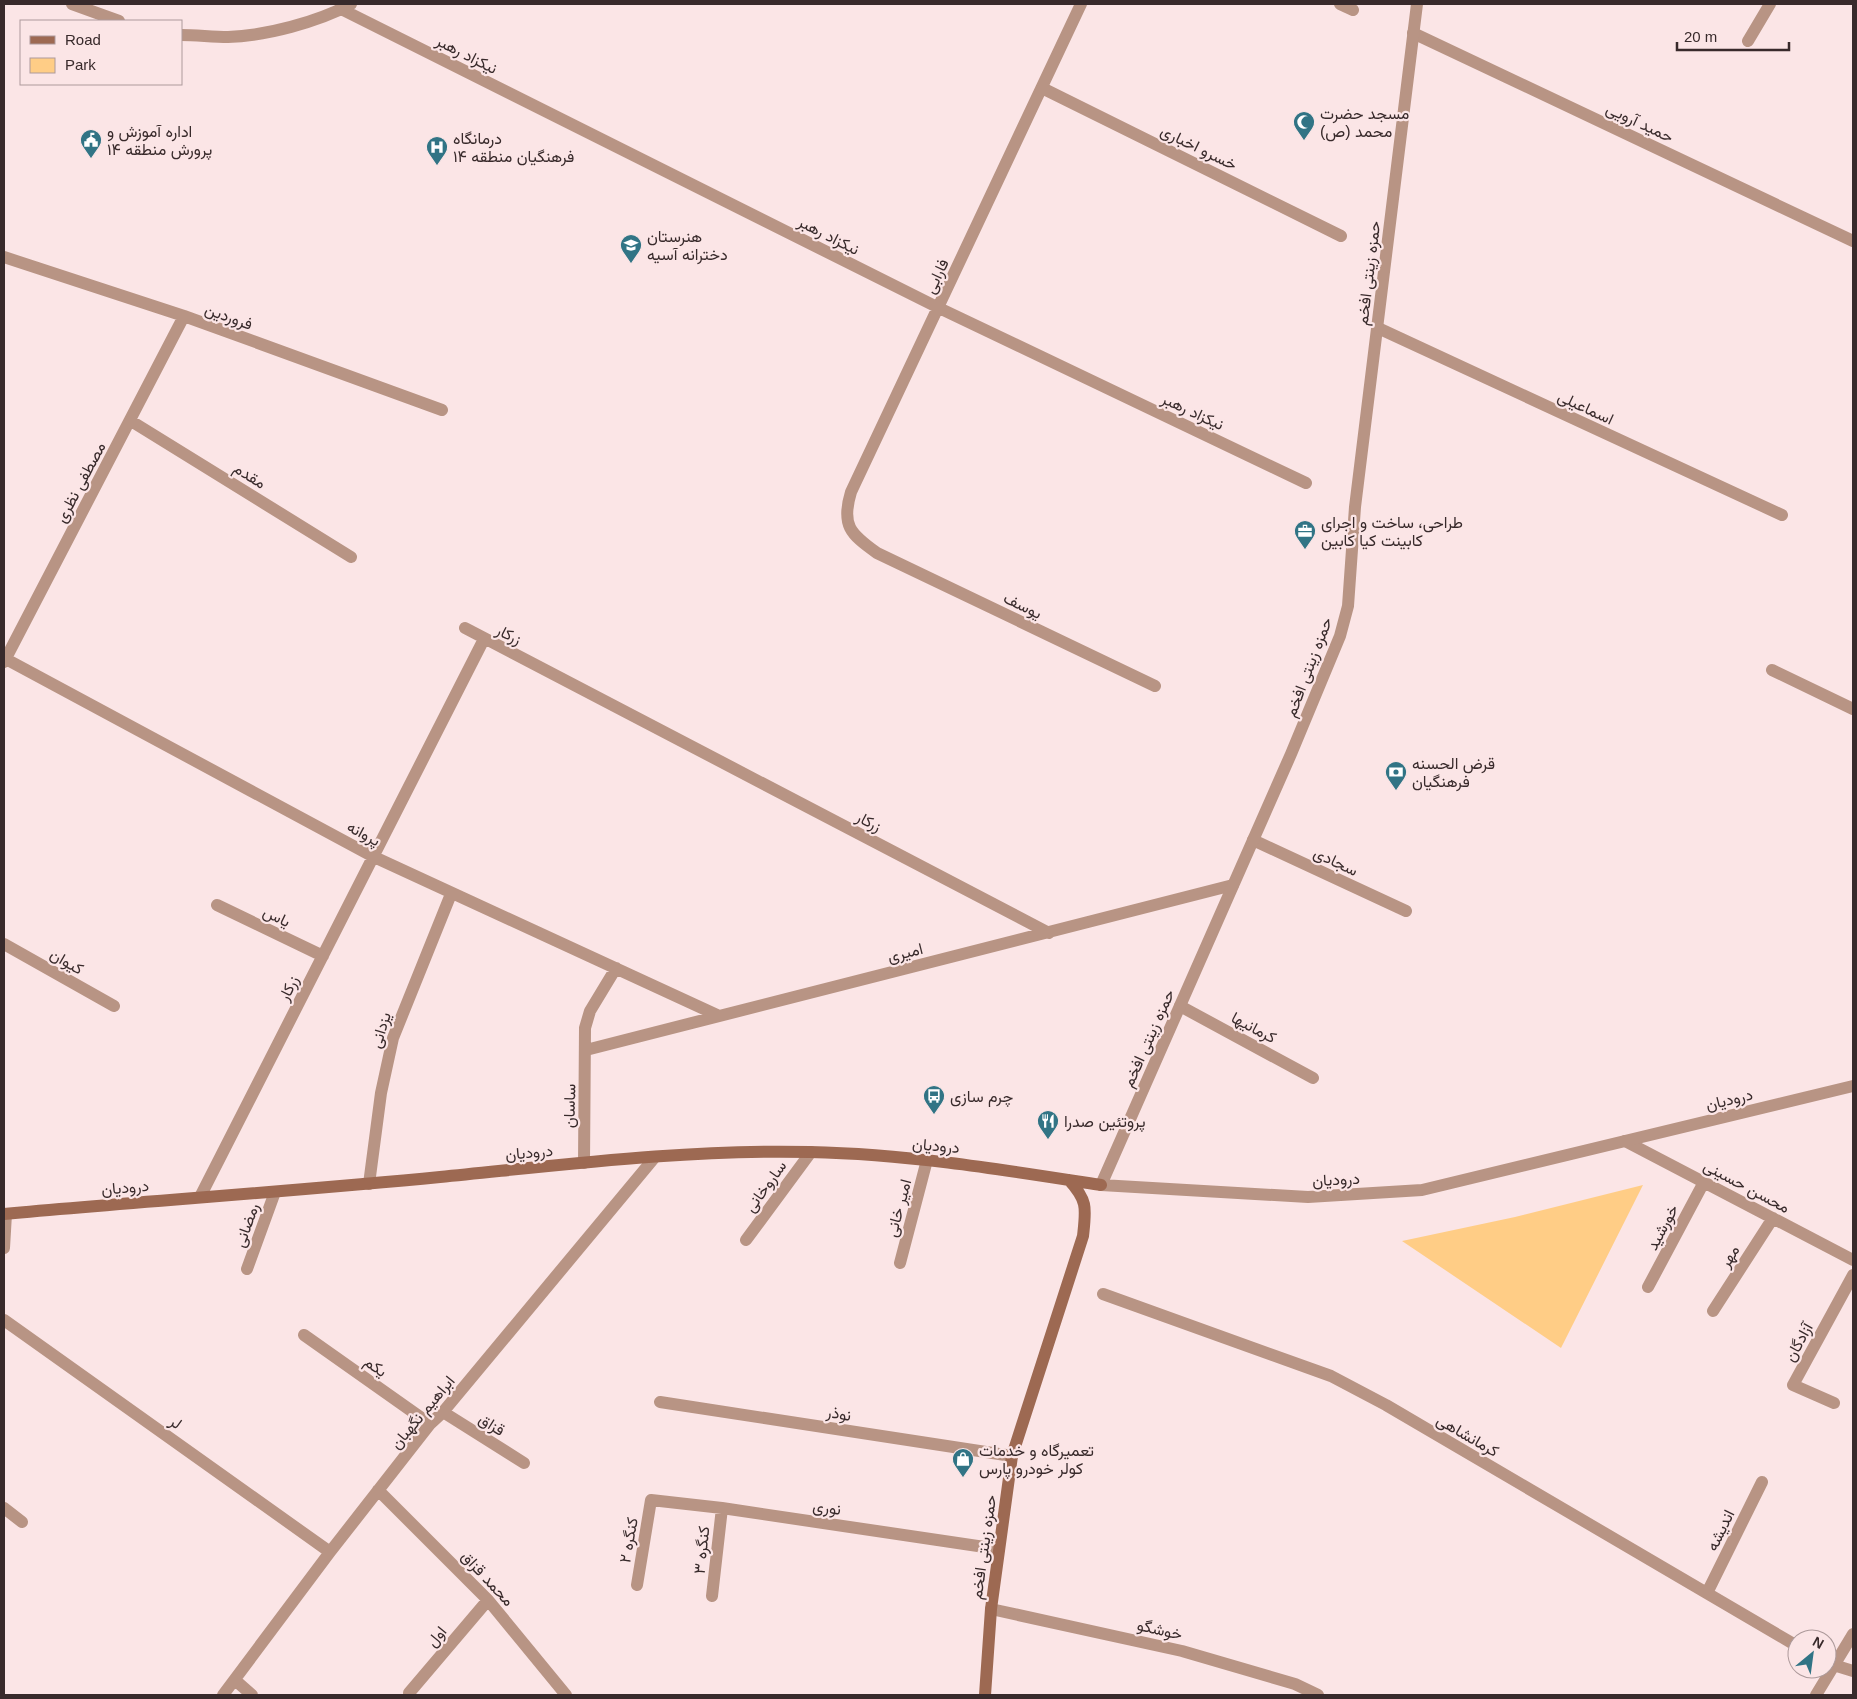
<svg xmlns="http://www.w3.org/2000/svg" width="1857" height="1699" font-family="Helvetica,Vazirmatn,sans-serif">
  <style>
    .green { fill: #ffcd86 }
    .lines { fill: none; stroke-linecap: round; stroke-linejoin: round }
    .minor { stroke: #b89484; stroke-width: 12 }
    .tertiary { stroke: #b89484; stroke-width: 12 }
    .secondary { stroke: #9d6952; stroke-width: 12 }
    .labels { text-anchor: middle; stroke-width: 4.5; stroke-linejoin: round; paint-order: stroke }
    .street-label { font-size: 16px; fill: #382a2b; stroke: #fbe5e6 }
    .poi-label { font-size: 16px; fill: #382a2b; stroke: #fbe5e6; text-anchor: start }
  </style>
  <rect width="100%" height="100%" fill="#fbe5e6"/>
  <path class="green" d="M1643 1185 1561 1348 1402 1241 1515 1217Z"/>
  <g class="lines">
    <path class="minor" d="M72 4 119 21
      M1081 4 851 492C841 525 850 534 877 553L1155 686
      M1340 4 1353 10
      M341 9 939 308 1306 483
      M1413 33 1853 241
      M181 35C197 35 212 37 228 37 265 36 318 22 351 4
      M1748 41 1770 4
      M1042 88 1341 236
      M4 257 184 316 442 410
      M1378 328 1782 515
      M131 421 351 557
      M465 628 1049 933
      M4 658 372 856 717 1015
      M4 662 184 316
      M1772 670 1853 709
      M1253 840 1406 911
      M217 905 323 956
      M4 944 114 1006
      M1180 1006 1313 1078
      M586 1050 1233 885
      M1625 1141 1853 1260
      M584 1163 585 1028 590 1011 616 968
      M369 1184 381 1093 393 1038 451 894
      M200 1197 484 639
      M746 1240 811 1152
      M4 1248 6 1214
      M900 1263 927 1160
      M247 1269 275 1192
      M1648 1287 1704 1182
      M1103 1294 1331 1376 1386 1405 1797 1646
      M1713 1311 1773 1218
      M4 1320 330 1552
      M304 1335 430 1424
      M660 1402 1012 1456
      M1834 1403 1793 1385 1853 1275
      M443 1412 524 1463
      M378 1490 488 1600 566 1695
      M4 1508 22 1522
      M637 1585 651 1500 722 1508 998 1549
      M1707 1593 1762 1482
      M712 1596 722 1508
      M991 1609 1182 1651 1295 1684 1318 1695
      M1827 1663 1853 1671
      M235 1680 252 1695
      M409 1693 488 1600
      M223 1695 330 1552 430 1424 443 1412 655 1157"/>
    <path class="tertiary" d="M1417 4 1355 507 1348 606 1340 636 1291 754 1101 1185 1308 1197 1422 1190 1853 1086
      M1816 1695 1853 1634"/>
    <path class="secondary" d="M4 1214C149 1201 295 1191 440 1177 562 1165 686 1149 810 1152 908 1154 1005 1170 1101 1185
      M985 1695 991 1609 1012 1456 1083 1236C1086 1208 1088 1201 1069 1180"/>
  </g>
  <defs>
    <g id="mosque-pin" transform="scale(1.125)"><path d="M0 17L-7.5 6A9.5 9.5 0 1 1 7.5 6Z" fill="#317485" stroke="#fbe5e6"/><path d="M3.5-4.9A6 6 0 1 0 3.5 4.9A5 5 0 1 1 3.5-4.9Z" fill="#fff"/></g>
    <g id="civic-pin" transform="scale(1.125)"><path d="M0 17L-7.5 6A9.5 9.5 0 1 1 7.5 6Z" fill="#317485" stroke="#fbe5e6"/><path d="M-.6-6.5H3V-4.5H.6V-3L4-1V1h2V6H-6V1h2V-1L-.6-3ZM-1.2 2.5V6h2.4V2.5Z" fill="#fff"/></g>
    <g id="hospital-pin" transform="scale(1.125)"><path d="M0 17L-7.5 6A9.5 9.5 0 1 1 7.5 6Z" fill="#317485" stroke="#fbe5e6"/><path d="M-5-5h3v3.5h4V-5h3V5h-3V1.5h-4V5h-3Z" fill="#fff"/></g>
    <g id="school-pin" transform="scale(1.125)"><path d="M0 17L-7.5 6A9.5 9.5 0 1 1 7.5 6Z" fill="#317485" stroke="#fbe5e6"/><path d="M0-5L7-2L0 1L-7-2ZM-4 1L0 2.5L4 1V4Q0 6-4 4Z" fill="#fff"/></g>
    <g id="office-pin" transform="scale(1.125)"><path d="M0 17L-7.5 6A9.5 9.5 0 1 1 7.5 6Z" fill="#317485" stroke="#fbe5e6"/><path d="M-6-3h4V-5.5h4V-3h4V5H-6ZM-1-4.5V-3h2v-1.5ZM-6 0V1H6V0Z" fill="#fff"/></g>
    <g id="bank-pin" transform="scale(1.125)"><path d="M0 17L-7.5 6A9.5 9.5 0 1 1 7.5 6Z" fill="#317485" stroke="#fbe5e6"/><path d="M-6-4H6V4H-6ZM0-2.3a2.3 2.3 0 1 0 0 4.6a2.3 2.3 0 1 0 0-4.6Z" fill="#fff"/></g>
    <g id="bus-pin" transform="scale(1.125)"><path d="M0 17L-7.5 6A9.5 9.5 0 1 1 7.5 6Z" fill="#317485" stroke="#fbe5e6"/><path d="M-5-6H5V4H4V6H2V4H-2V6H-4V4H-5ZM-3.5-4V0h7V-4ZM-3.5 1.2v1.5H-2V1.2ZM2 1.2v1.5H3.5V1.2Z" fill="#fff"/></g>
    <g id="restaurant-pin" transform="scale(1.125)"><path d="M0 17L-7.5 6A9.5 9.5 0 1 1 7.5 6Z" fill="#317485" stroke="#fbe5e6"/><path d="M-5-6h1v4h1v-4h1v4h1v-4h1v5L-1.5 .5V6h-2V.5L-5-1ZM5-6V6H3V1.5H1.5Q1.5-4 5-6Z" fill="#fff"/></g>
    <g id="shop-pin" transform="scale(1.125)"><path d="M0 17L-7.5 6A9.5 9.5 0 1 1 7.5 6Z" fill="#317485" stroke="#fbe5e6"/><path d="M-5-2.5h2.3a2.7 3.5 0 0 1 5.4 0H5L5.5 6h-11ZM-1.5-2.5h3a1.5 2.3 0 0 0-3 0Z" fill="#fff"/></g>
  </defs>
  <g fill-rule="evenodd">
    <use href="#mosque-pin" x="1304" y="122"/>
    <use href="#civic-pin" x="91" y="140"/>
    <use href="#hospital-pin" x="437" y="147"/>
    <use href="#school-pin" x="631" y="245"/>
    <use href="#office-pin" x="1305" y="531"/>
    <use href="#bank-pin" x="1396" y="772"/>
    <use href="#bus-pin" x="934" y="1096"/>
    <use href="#restaurant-pin" x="1048" y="1121"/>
    <use href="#shop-pin" x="963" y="1459"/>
  </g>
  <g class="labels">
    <g class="street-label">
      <text transform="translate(467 54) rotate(27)" y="6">نیکزاد رهبر</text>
      <text transform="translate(1640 122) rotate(25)" y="6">حمید آرویی</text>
      <text transform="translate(1199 147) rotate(26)" y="6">خسرو اخباری</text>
      <text transform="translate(829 235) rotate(27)" y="6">نیکزاد رهبر</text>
      <text transform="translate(1368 273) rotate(-83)" y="6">حمزه زینتی افخم</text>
      <text transform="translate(936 276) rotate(-65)" y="6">فارابی</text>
      <text transform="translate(229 316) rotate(20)" y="6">فروردین</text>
      <text transform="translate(1586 407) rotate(25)" y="6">اسماعیلی</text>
      <text transform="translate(1193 411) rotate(25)" y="6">نیکزاد رهبر</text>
      <text transform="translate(250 475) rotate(32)" y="6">مقدم</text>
      <text transform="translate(80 482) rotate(-62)" y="6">مصطفی نظری</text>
      <text transform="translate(1023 605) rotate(26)" y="6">یوسف</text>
      <text transform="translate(509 634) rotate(27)" y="6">زرکار</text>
      <text transform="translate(1308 667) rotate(-69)" y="6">حمزه زینتی افخم</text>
      <text transform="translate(869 821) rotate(28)" y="6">زرکار</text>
      <text transform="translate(364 833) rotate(28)" y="6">پروانه</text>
      <text transform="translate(1336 861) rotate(25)" y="6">سجادی</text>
      <text transform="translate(277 916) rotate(26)" y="6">یاس</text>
      <text transform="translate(905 952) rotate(-14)" y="6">امیری</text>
      <text transform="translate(67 961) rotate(30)" y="6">کیوان</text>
      <text transform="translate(288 988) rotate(-63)" y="6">زرکار</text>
      <text transform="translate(1254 1027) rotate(28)" y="6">کرمانیها</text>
      <text transform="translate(380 1030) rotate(-73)" y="6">یزدانی</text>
      <text transform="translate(1148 1038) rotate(-66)" y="6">حمزه زینتی افخم</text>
      <text transform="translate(1729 1099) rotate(-14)" y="6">درودیان</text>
      <text transform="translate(569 1106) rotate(-89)" y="6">ساسان</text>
      <text transform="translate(936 1145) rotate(5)" y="6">درودیان</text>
      <text transform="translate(529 1152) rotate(-5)" y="6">درودیان</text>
      <text transform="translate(1336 1179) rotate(-3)" y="6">درودیان</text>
      <text transform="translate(765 1186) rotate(-54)" y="6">ساروخانی</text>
      <text transform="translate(1747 1186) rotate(28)" y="6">محسن حسینی</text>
      <text transform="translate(125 1187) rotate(-5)" y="6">درودیان</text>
      <text transform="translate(898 1208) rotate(-75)" y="6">امیر خانی</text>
      <text transform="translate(246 1225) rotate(-70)" y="6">رمضانی</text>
      <text transform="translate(1662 1227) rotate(-62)" y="6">خورشید</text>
      <text transform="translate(1729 1256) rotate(-58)" y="6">مهر</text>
      <text transform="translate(1798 1342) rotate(-61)" y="6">آزادگان</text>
      <text transform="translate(376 1366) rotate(35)" y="6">یکم</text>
      <text transform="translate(422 1412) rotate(-50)" y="6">ابراهیم نگهبان</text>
      <text transform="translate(839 1413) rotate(9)" y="6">نوذر</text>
      <text transform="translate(176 1422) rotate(35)" y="6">لر</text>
      <text transform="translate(492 1424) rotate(32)" y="6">قزاق</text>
      <text transform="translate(1468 1435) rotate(30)" y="6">کرمانشاهی</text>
      <text transform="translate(827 1507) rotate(8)" y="6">نوری</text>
      <text transform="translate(1720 1530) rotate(-64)" y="6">اندیشه</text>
      <text transform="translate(628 1540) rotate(-80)" y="6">کنگره ۲</text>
      <text transform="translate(983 1547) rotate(-82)" y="6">حمزه زینتی افخم</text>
      <text transform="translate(701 1550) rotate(-84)" y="6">کنگره ۳</text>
      <text transform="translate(488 1578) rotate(47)" y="6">محمد قزاق</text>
      <text transform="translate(1160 1629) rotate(13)" y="6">خوشگو</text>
      <text transform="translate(436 1636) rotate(-50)" y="6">اول</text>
    </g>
    <g class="poi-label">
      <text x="1320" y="119">مسجد حضرت<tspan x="1320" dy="18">محمد (ص)</tspan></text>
      <text x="107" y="137">اداره آموزش و<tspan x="107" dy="18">پرورش منطقه ۱۴</tspan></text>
      <text x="453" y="144">درمانگاه<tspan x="453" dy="18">فرهنگیان منطقه ۱۴</tspan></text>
      <text x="647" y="242">هنرستان<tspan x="647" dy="18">دخترانه آسیه</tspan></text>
      <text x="1321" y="528">طراحی، ساخت و اجرای<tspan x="1321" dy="18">کابینت کیا کابین</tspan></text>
      <text x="1412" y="769">قرض الحسنه<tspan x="1412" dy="18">فرهنگیان</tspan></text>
      <text x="950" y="1102">چرم سازی</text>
      <text x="1064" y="1127">پروتئین صدرا</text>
      <text x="979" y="1456">تعمیرگاه و خدمات<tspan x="979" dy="18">کولر خودرو پارس</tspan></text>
    </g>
  </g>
  <rect width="1857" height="1699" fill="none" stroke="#382a2b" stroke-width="10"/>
  <rect x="20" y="20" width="162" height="65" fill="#fbe5e6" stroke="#ad9a9b"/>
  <rect x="30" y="36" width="25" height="8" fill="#9d6952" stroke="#ad9a9b"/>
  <text x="65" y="45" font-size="15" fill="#382a2b">Road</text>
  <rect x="30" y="58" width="25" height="15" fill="#ffcd86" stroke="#ad9a9b"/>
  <text x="65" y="70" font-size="15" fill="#382a2b">Park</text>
  <g transform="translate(1812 1654) rotate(29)"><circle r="24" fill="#fbe5e6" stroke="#ad9a9b"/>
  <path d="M0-4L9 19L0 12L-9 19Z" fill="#317485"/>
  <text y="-8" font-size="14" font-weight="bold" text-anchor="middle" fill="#382a2b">N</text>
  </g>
  <path d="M1677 42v8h112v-8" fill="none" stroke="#382a2b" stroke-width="2.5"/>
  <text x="1684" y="42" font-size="15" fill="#382a2b" stroke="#fbe5e6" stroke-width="4" paint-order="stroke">20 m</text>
</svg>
